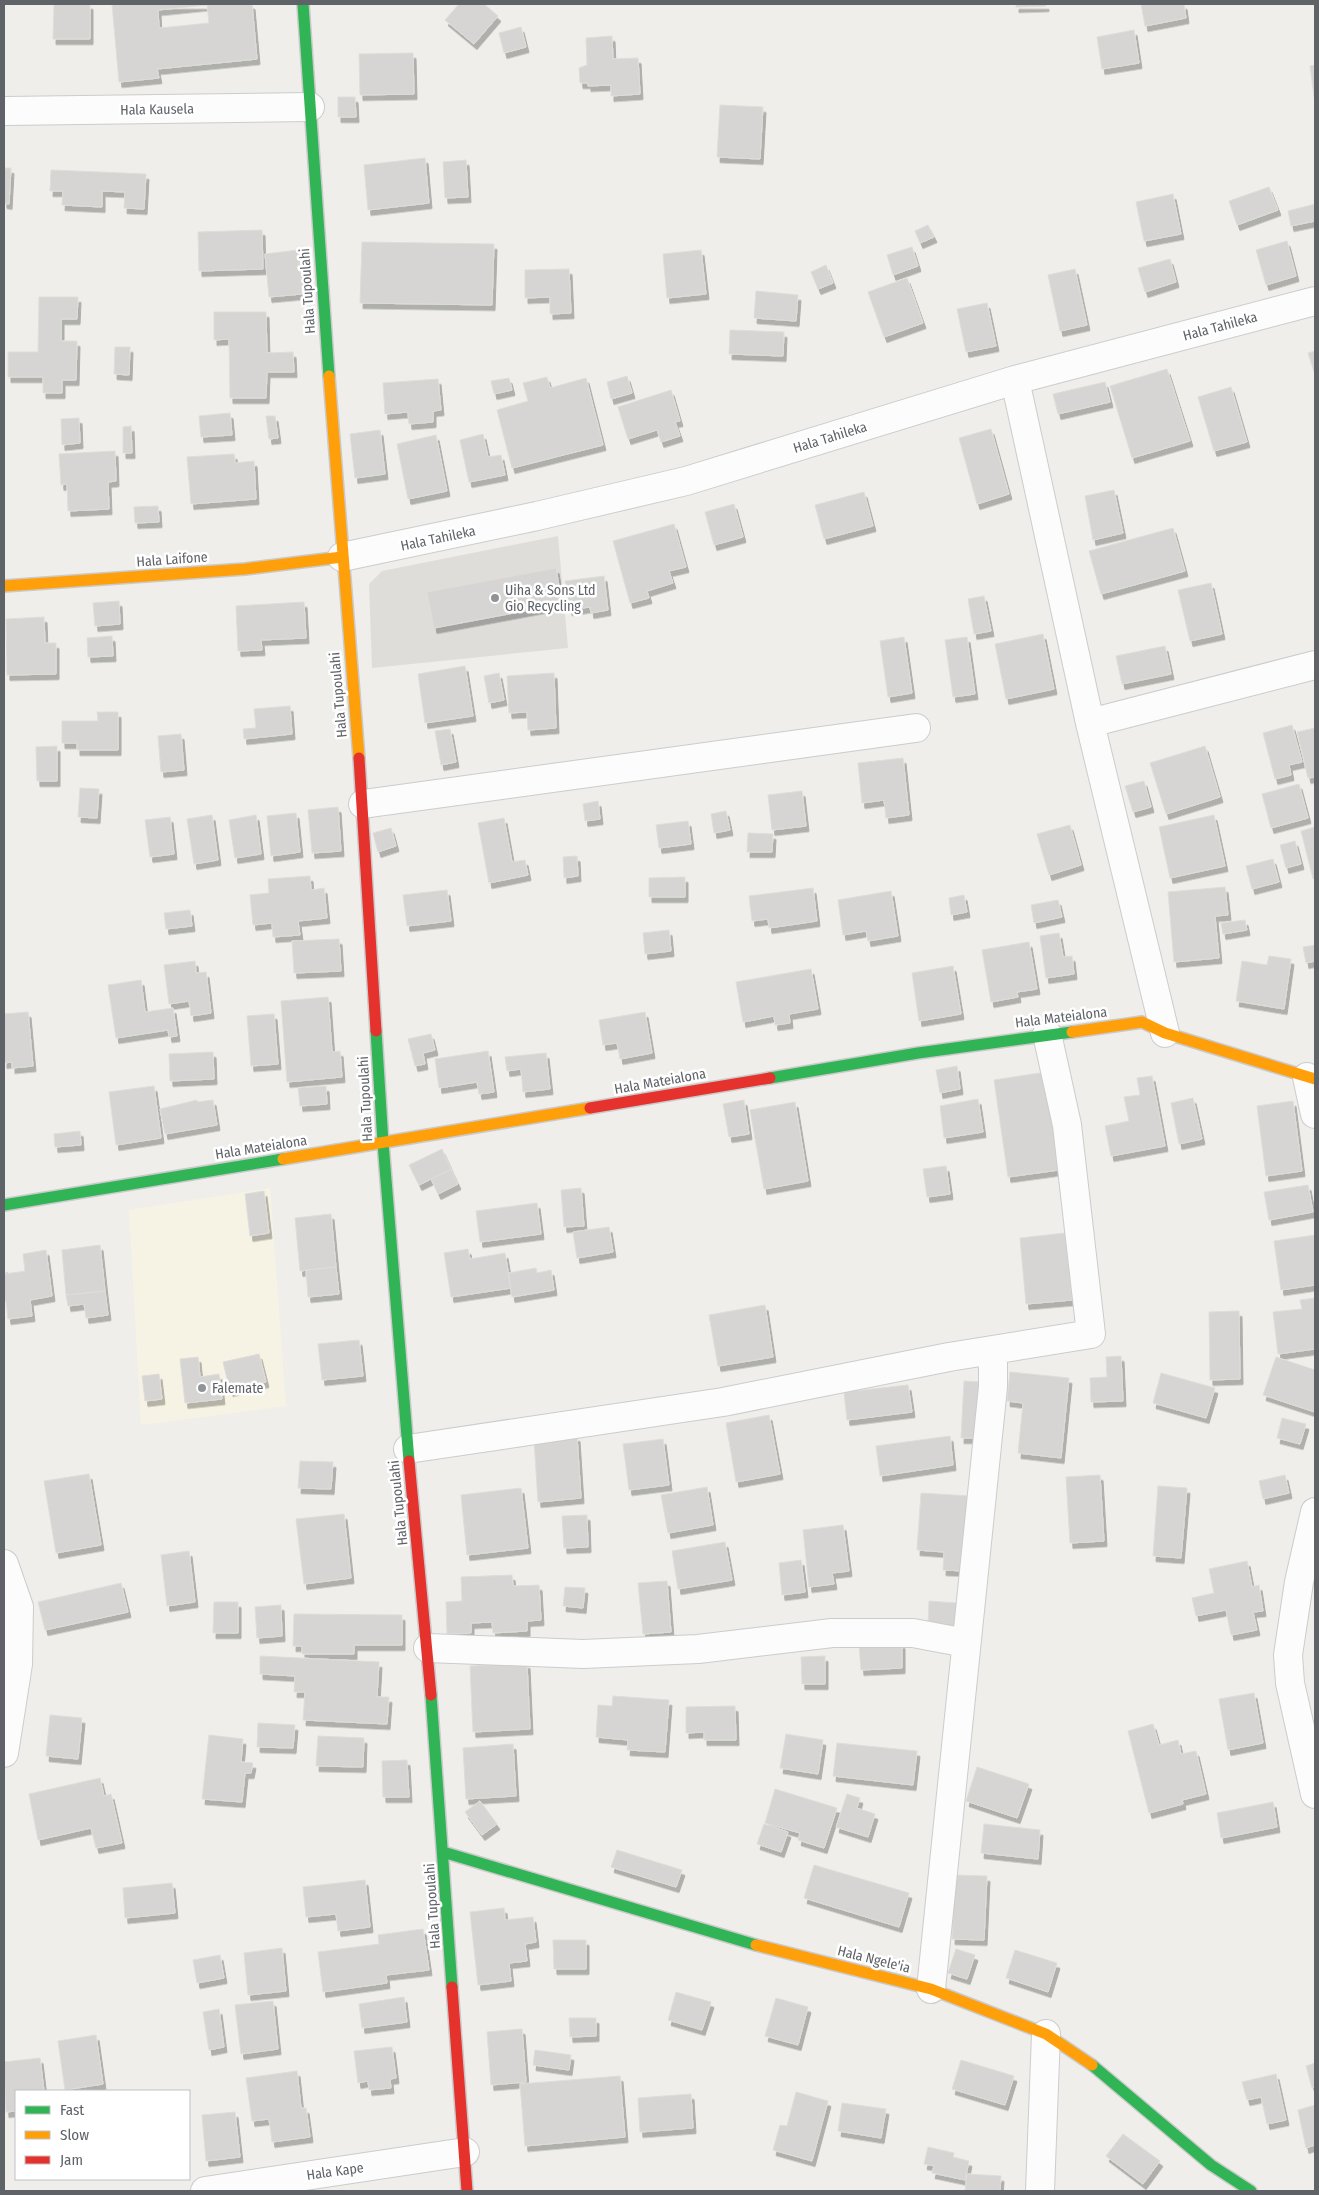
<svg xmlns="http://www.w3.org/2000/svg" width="1319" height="2195" font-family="'Fira Sans Condensed',sans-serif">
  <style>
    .commercial { fill: #f7f3e4 }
    .industrial { fill: #dfddda }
    .building { fill: #d6d5d3; stroke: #deddd9; fill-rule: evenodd; filter: url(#shadow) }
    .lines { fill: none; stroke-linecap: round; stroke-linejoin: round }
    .street-casing { stroke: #cbcccc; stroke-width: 30 }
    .fast-casing { stroke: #cacacb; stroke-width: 14 }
    .slow-casing { stroke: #cacacb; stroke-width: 14 }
    .jam-casing { stroke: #cacacb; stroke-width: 14 }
    .street { stroke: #fdfcfc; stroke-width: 28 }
    .fast { stroke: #30b455; stroke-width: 11 }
    .slow { stroke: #ff9f0a; stroke-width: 11 }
    .jam { stroke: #e5322d; stroke-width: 11 }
    .poi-dot { fill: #919496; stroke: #fff; stroke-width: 2 }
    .labels { text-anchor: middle; stroke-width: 5; stroke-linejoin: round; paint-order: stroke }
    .street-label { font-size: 14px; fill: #5f6368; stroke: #fff }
    .poi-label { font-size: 14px; fill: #5f6368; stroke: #fff; text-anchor: start }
  </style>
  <defs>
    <filter id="shadow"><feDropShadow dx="3" dy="5.5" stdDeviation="0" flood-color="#0004"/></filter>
  </defs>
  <rect width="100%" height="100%" fill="#efeeea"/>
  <path class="commercial" d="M270 1188 286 1406 141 1425 129 1210Z"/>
  <path class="industrial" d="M558 536 568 648 372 668 369 584 382 571Z"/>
  <path class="building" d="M54 4H90V39H53Z
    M112 4H252L257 59 157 69 159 78 119 82ZM207 5 209 23 159 28 158 10Z
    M459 4H484L498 16 474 44 445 20Z
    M1016 4H1046V6L1016 7Z
    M1141 4H1184L1186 18 1145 26Z
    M521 27 526 47 504 53 499 33Z
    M1134 30 1139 63 1102 69 1097 37Z
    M612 36 613 59 638 58 640 94 611 96V85L588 86V83H580L579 68 587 65 586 38Z
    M413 53 414 94 360 95 359 54Z
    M1315 65V104L1310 66Z
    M338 97H355L356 117H338Z
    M720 105 763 107 760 159 717 157Z
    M425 158 429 203 368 210 364 165Z
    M466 160 468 197 445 198 443 162Z
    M4 168H11L9 204 4 203Z
    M51 170 146 174 144 209 124 208 125 192 102 191V207L62 205 63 191H50Z
    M1269 187 1278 210 1237 225 1229 201Z
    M1173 194 1181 234 1144 241 1136 202Z
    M1315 204V221L1291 226 1288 211Z
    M928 225 934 237 920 243 915 231Z
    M262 230 263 269 199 271 198 232Z
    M1287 241 1296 276 1266 285 1256 250Z
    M362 242 494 244 492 305 360 303Z
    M912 247 918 266 893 275 887 255Z
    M298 250 302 294 269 297 265 254Z
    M701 250 706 294 667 298 663 254Z
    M1170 259 1176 282 1145 292 1138 268Z
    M826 265 833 283 818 289 811 272Z
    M569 269 571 313 550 314V297L525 298V270Z
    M1075 269 1087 325 1060 331 1048 275Z
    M907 278 923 323 884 337 868 292Z
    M756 291 798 295 796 321 754 318Z
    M39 297H78L77 319H61V341H77L76 380H62V393H43V377H8V352H38Z
    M987 303 996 346 966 352 957 309Z
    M214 312H266L267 353 293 352 294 372H267L266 398H230L229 339 214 340Z
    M730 330 784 332 783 356 729 354Z
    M115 347H130L129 375 114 374Z
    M1315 351V375L1308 353Z
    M1167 369 1190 441 1132 458 1110 386Z
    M627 376 632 393 611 399 607 382Z
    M547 377 550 388 586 378 603 445 512 468 497 410 528 401 523 383Z
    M509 378 512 390 494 394 491 381Z
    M438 379 441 410 433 411V422L409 424 408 412 385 414 383 383Z
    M1105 382 1110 402 1058 414 1053 394Z
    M1231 387 1247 442 1214 451 1198 397Z
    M671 390 680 421 675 422 680 436 661 442 657 430 628 439 618 407Z
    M230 413 232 435 201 437 199 416Z
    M266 416H275L278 438 269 439Z
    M79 418 80 443 62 445 61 419Z
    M131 426 132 453H123V427Z
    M991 429 1009 494 977 504 959 438Z
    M380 430 385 474 355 478 350 434Z
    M483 434 488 457 501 455 505 475 469 482 460 440Z
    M436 435 447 491 408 499 397 444Z
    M115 451 116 481 108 482 109 509 68 511 67 484 61 485 59 454Z
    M234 454 235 463 254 461 256 499 191 504 187 457Z
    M1114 490 1123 533 1093 540 1085 496Z
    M864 492 873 526 824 539 815 505Z
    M734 504 743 537 714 545 705 512Z
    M158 506 159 522 135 523 134 507Z
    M674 524 686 567 669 571 673 583 647 591 649 598 630 603 613 541Z
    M1173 528 1185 571 1101 594 1089 551Z
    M556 568 562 604 434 628 427 592Z
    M604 576 608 610 591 613 590 607 569 610 565 581Z
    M1211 583 1222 634 1190 641 1178 590Z
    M984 596 991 631 974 634 968 599Z
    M119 601 120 624 95 626 93 603Z
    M304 602 306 638 261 640 262 650 238 651 236 606Z
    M44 617 45 643H56V674L7 675 6 619Z
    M1043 634 1054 689 1006 699 995 644Z
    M112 636 113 656 88 657 87 638Z
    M904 637 912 693 888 697 880 641Z
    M967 637 975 694 953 697 945 640Z
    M1165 646 1171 674 1122 684 1116 656Z
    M465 666 473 716 425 723 418 674Z
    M499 673 504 700 489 703 484 676Z
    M554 673 556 728 528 730 527 712 509 713 507 676Z
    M290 706 292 734 244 739 243 729 256 728 254 709Z
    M97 712H118V750H77V743H62V721H98Z
    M1292 725 1302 762 1289 765 1291 775 1275 779 1263 733Z
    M1315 728V777L1308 778 1297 732Z
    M450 729 456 762 441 765 435 731Z
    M181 734 184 770 161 772 158 736Z
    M57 746V781H37L36 747Z
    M1205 746 1220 797 1166 814 1150 763Z
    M903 758 909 815 886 818 884 800 862 803 858 763Z
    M1144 781 1151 807 1133 812 1125 786Z
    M1299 784 1308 818 1271 828 1262 794Z
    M80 788 99 789 97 818 78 817Z
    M802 791 806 826 772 830 768 795Z
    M598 801 600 819 585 821 583 804Z
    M338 807 341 851 312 853 308 810Z
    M726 811 730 830 714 833 711 814Z
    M296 813 300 852 271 856 267 816Z
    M212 815 218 860 194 864 187 819Z
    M256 815 261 854 235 858 229 820Z
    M1214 815 1225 866 1170 878 1159 827Z
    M170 817 174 854 150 857 145 820Z
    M504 818 512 862 525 860 528 875 489 883 478 823Z
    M688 821 691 844 659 848 656 825Z
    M1070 825 1081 865 1049 875 1037 834Z
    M1315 827V878L1313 879 1301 831Z
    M391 828 396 846 378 852 373 833Z
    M748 833 773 834 772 852H747Z
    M1295 841 1301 864 1286 868 1280 845Z
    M577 856 578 876 564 878 563 857Z
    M1273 859 1279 882 1252 889 1246 866Z
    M310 876 311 890 324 888 327 918 298 921 300 935 273 937 272 923 253 925 250 895 269 893 268 879Z
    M685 877V897H649V878Z
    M1225 887 1228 915 1215 916 1219 958 1174 962 1168 892Z
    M813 888 817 921 769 928 768 919 752 921 749 896Z
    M447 890 451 921 407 926 403 895Z
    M891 891 898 936 868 941 866 931 843 935 838 900Z
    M964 895 967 912 951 915 949 898Z
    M1058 900 1062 917 1034 923 1031 905Z
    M190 910 192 926 166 929 164 913Z
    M1245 920 1247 930 1223 934 1221 923Z
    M669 930 671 951 645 954 643 933Z
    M1059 933 1063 957 1072 956 1074 974 1046 978 1040 936Z
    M339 939 341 971 294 973 292 941Z
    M1029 942 1037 989 1017 992 1018 997 991 1002 982 950Z
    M1315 945V961L1306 963 1303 947Z
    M1269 956 1291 959 1284 1009 1236 1001 1242 961 1267 965Z
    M195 961 196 973 206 972 211 1013 191 1016 189 1001 169 1004 164 965Z
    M953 966 961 1014 919 1021 912 973Z
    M811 969 818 1009 789 1014 790 1023 775 1025 774 1016 743 1022 736 982Z
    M141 980 145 1012 173 1008 177 1036 169 1037 168 1030 116 1038 108 985Z
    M328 997 332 1052 340 1051 342 1077 287 1082 281 1001Z
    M28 1012 33 1066 12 1068V1062L4 1063V1014Z
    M645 1012 652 1053 620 1059 617 1043 603 1045 599 1020Z
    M274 1014 278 1064 251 1066 247 1016Z
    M431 1034 435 1050 423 1053 425 1064 415 1066 408 1039Z
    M488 1051 494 1092 479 1094 477 1082 439 1088 435 1059Z
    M213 1052 214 1079 170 1081 169 1054Z
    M546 1053 550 1089 523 1092 521 1069 507 1071 505 1057Z
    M957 1066 960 1089 940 1093 936 1070Z
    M1046 1072 1059 1170 1008 1177 994 1080Z
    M1152 1076 1165 1146 1111 1156 1105 1126 1129 1121 1124 1097 1140 1095 1137 1078Z
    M154 1086 161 1138 116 1145 109 1092Z
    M326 1086 327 1104 300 1106 298 1088Z
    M1193 1098 1202 1139 1179 1144 1171 1103Z
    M978 1099 983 1132 944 1138 940 1106Z
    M197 1100V1102L213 1100 217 1125 165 1134 160 1109Z
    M744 1100 749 1134 729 1137 723 1104Z
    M1293 1101 1302 1171 1266 1176 1257 1106Z
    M795 1102 808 1181 764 1189 750 1110Z
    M80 1131 81 1145 55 1147 54 1134Z
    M442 1149 451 1169 419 1185 409 1165Z
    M946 1166 950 1194 927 1197 923 1169Z
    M451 1169 458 1184 438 1194 431 1179Z
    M1308 1185 1313 1212 1269 1220 1264 1192Z
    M581 1188 584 1226 564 1227 561 1190Z
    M264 1191 269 1233 250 1236 245 1194Z
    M537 1203 541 1234 480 1242 476 1211Z
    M331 1214 336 1267 300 1271 295 1218Z
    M609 1227 613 1252 577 1258 573 1232Z
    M1065 1233 1072 1300 1026 1304 1020 1238Z
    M1315 1235V1285L1281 1290 1274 1241Z
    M100 1245 105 1291 66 1295 62 1250Z
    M468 1249 470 1259 505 1253 511 1288 451 1297 444 1253Z
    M46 1250 52 1296 30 1300 32 1316 8 1319 6 1301H4V1267L5 1274 25 1271 23 1254Z
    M336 1267 339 1294 308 1297 306 1270Z
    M536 1268 537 1273 551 1270 554 1290 512 1297 508 1273Z
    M105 1291 108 1315 86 1318 84 1304 68 1306 66 1295Z
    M1315 1298V1349L1278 1354 1273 1312 1302 1309 1300 1300Z
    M765 1305 773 1357 718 1366 709 1315Z
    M1239 1311 1240 1379 1210 1380 1209 1312Z
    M359 1340 363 1376 322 1380 318 1344Z
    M259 1354 266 1382 230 1391 223 1362Z
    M1121 1356 1123 1401 1091 1402 1090 1378 1107 1377 1106 1357Z
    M198 1357 200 1377 219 1374 222 1399 185 1403 180 1359Z
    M1276 1357 1315 1370V1412L1263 1395Z
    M1010 1372 1069 1378 1061 1458 1018 1453 1023 1403 1007 1401Z
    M1161 1373 1215 1388 1206 1418 1153 1403Z
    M159 1374 162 1399 145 1401 142 1376Z
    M964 1381 982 1382 979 1438H961Z
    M908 1385 912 1412 847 1420 844 1392Z
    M769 1415 780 1474 736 1482 726 1423Z
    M1282 1418 1306 1424 1300 1444 1277 1438Z
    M577 1436 581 1498 538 1502 534 1440Z
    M950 1436 953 1465 880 1476 876 1446Z
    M663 1439 669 1485 629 1490 623 1444Z
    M300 1461 333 1462 331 1489 298 1488Z
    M89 1474 101 1545 56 1553 44 1481Z
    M1100 1475 1104 1541 1070 1543 1066 1477Z
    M1285 1475 1289 1493 1263 1499 1259 1481Z
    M1158 1486 1187 1488 1181 1558 1153 1556Z
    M707 1487 713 1525 668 1533 661 1495Z
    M521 1488 528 1548 467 1555 461 1495Z
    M921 1493 970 1496 964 1571 943 1570 944 1552 917 1550Z
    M344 1514 351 1578 304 1584 296 1519Z
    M587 1515 588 1547 564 1548 562 1516Z
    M843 1525 849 1571 832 1573 834 1584 809 1587 803 1530Z
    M725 1542 732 1580 678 1589 672 1551Z
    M189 1551 195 1602 167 1606 161 1555Z
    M801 1560 805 1592 782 1595 779 1563Z
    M1247 1561 1252 1587 1259 1585 1263 1611 1253 1612 1257 1630 1231 1635 1226 1610 1196 1616 1192 1598 1214 1593 1209 1569Z
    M512 1575 513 1586 539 1585 541 1620 527 1621V1631L493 1633 492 1622 471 1623V1633L447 1634 446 1602 462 1601 461 1577Z
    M667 1581 671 1632 643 1634 638 1583Z
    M121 1583 128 1612 45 1630 38 1602Z
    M565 1587 585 1588 583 1608 563 1606Z
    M929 1601 957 1603 955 1627 928 1625Z
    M214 1602H238V1633H213Z
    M281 1605 282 1636 257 1638 255 1607Z
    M294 1614 402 1615V1645H354V1654H302V1646H293Z
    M902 1643V1668L861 1670 859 1645Z
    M260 1656 379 1662 377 1697H389L387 1724 303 1720 305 1692H294L295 1676 260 1674Z
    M825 1656V1684H802L801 1657Z
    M527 1663 530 1729 473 1732 470 1666Z
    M1254 1693 1263 1743 1228 1750 1219 1699Z
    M613 1696 669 1700 665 1752 627 1750 628 1740 596 1737 598 1705 612 1706Z
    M735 1706 736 1740H704V1732L686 1733V1707Z
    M50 1715 82 1718 78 1759 46 1756Z
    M258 1723 295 1725 293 1748 257 1747Z
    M1153 1724 1159 1745 1178 1740 1181 1754 1196 1751 1206 1794 1182 1800 1183 1804 1149 1813 1128 1731Z
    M786 1734 823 1740 818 1774 780 1768Z
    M209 1735 243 1739 241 1762 253 1763 251 1773H245L242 1802 202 1799Z
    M318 1736 364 1738 363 1767 316 1766Z
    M837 1743 917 1751 913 1785 833 1776Z
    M513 1744 516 1796 466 1799 463 1748Z
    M407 1760 409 1797H383L382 1761Z
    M977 1767 1029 1784 1017 1818 966 1801Z
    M100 1778 104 1796 111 1794 122 1843 96 1848 91 1828 38 1840 29 1794Z
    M775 1789 837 1808 824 1848 798 1840 800 1833 765 1823Z
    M847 1794 860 1798 857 1808 875 1814 868 1837 836 1827Z
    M480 1801 497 1824 482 1835 465 1812Z
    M1273 1802 1277 1827 1221 1838 1217 1813Z
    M764 1824 788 1832 781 1852 757 1844Z
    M984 1824 1040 1830 1038 1859 981 1853Z
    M617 1850 682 1870 676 1887 611 1867Z
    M814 1865 909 1893 899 1927 804 1898Z
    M955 1875 987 1876 984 1940 952 1939Z
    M365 1880 370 1927 338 1931 336 1914 306 1917 303 1887Z
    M172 1883 175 1913 125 1918 123 1888Z
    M504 1908 505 1920 533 1917 536 1942 525 1944 527 1961 509 1963 511 1981 478 1985 470 1912Z
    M423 1929 429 1970 386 1975 387 1983 323 1992 318 1952 379 1944 378 1935Z
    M553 1940H586V1969H554Z
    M282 1948 286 1991 248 1995 244 1953Z
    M956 1949 975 1955 967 1979 948 1973Z
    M1015 1950 1057 1963 1048 1992 1006 1978Z
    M220 1955 224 1978 197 1983 193 1960Z
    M676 1992 711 2002 702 2030 668 2020Z
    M404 1997 407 2022 362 2028 359 2004Z
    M776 1998 808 2007 798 2045 765 2036Z
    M273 2001 278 2049 241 2054 235 2005Z
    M219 2009 224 2047 209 2050 203 2012Z
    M569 2018H596V2036L570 2037Z
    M522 2029 526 2082 491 2085 487 2032Z
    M96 2035 103 2084 65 2090 58 2041Z
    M392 2047 396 2078 390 2079 391 2088 369 2090 368 2081 358 2083 354 2051Z
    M535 2050 571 2055 569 2070 533 2065Z
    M40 2058 44 2091H16V2111L6 2112 4 2062Z
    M961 2060 1014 2076 1005 2105 952 2089Z
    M1315 2063V2087L1312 2088 1306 2066Z
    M297 2071 301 2108H306L310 2137 272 2142 269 2119 252 2121 246 2078Z
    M1276 2074 1286 2120 1267 2124 1261 2097 1247 2100 1242 2082Z
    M620 2076 625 2137 525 2146 520 2084Z
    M796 2092 828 2101 812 2161 773 2150 780 2125 787 2126Z
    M691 2094 693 2128 640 2132 638 2098Z
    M842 2103 886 2109 881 2138 838 2131Z
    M1315 2105V2145L1306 2148 1298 2110Z
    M235 2112 240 2157 206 2161 202 2115Z
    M1123 2134 1160 2161 1143 2184 1106 2156Z
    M928 2147 954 2153 953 2157 969 2161 965 2180 932 2173 934 2166 924 2164Z
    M967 2174 1001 2176 1000 2191H965Z"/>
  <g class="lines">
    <g class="street-casing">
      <path id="street" d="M4 111 310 107
        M1015 380 1090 723 1165 1033
        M342 557 537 516 686 481 1015 380 1315 301
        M1090 723 1315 665
        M363 804 916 728
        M1307 1077 1315 1114
        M408 1449 723 1402 949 1357 1091 1334 1067 1125 1047 1034
        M1315 1512 1299 1582 1288 1655 1290 1683 1315 1794
        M4 1564 19 1607 18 1664 4 1753
        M428 1648 583 1654 698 1649 832 1633H913L966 1643
        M931 1989 993 1387V1350
        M205 2191 465 2152
        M1040 2191 1046 2034"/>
    </g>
    <g class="fast-casing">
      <path id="fast" d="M303 4 329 376
        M376 1031 383 1143 409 1461
        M770 1078 918 1053 1072 1032
        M4 1205 283 1159
        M431 1695 452 1987
        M443 1852 756 1945
        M1092 2065 1211 2165 1251 2191"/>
    </g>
    <g class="slow-casing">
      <path id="slow" d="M329 376 359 758
        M4 586 245 569 342 557
        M1072 1032 1142 1022 1165 1033 1315 1079
        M283 1159 590 1108
        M756 1945 931 1989 1046 2034 1092 2065"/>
    </g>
    <g class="jam-casing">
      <path id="jam" d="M359 758 376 1031
        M590 1108 770 1078
        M409 1461 431 1695
        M452 1987 467 2191"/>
    </g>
    <use href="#street" class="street"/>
    <use href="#fast" class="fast"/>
    <use href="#slow" class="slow"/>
    <use href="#jam" class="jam"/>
  </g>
  <g class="poi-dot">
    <circle cx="495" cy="598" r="5"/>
    <circle cx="202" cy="1388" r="5"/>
  </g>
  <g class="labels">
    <g class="street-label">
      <text transform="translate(157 109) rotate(-1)" y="5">Hala Kausela</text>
      <text transform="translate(307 291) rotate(-94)" y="5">Hala Tupoulahi</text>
      <text transform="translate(1220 326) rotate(-15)" y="5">Hala Tahileka</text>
      <text transform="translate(830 437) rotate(-17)" y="5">Hala Tahileka</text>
      <text transform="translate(438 538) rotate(-12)" y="5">Hala Tahileka</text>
      <text transform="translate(172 559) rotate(-4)" y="5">Hala Laifone</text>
      <text transform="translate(338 695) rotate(-95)" y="5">Hala Tupoulahi</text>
      <text transform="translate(1061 1017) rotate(-7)" y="5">Hala Mateialona</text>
      <text transform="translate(660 1081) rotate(-10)" y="5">Hala Mateialona</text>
      <text transform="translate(365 1099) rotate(-93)" y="5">Hala Tupoulahi</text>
      <text transform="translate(261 1147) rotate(-9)" y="5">Hala Mateialona</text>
      <text transform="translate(398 1503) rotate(-96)" y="5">Hala Tupoulahi</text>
      <text transform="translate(432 1906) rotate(-94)" y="5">Hala Tupoulahi</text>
      <text transform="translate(874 1959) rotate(14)" y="5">Hala Ngele'ia</text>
      <text transform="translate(335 2171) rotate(-8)" y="5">Hala Kape</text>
    </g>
    <g class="poi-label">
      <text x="505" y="595">Uiha &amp; Sons Ltd<tspan x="505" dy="16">Gio Recycling</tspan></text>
      <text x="212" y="1393">Falemate</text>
    </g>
  </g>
  <rect width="1319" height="2195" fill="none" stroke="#5f6368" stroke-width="10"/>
  <rect x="15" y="2090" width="175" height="90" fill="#ffffff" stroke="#bfc1c3"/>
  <rect x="25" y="2106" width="25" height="8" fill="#30b455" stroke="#bfc1c3"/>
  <text x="60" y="2115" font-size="15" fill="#5f6368">Fast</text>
  <rect x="25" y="2131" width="25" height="8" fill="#ff9f0a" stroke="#bfc1c3"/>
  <text x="60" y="2140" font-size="15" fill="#5f6368">Slow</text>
  <rect x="25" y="2156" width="25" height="8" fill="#e5322d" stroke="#bfc1c3"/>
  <text x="60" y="2165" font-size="15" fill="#5f6368">Jam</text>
</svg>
